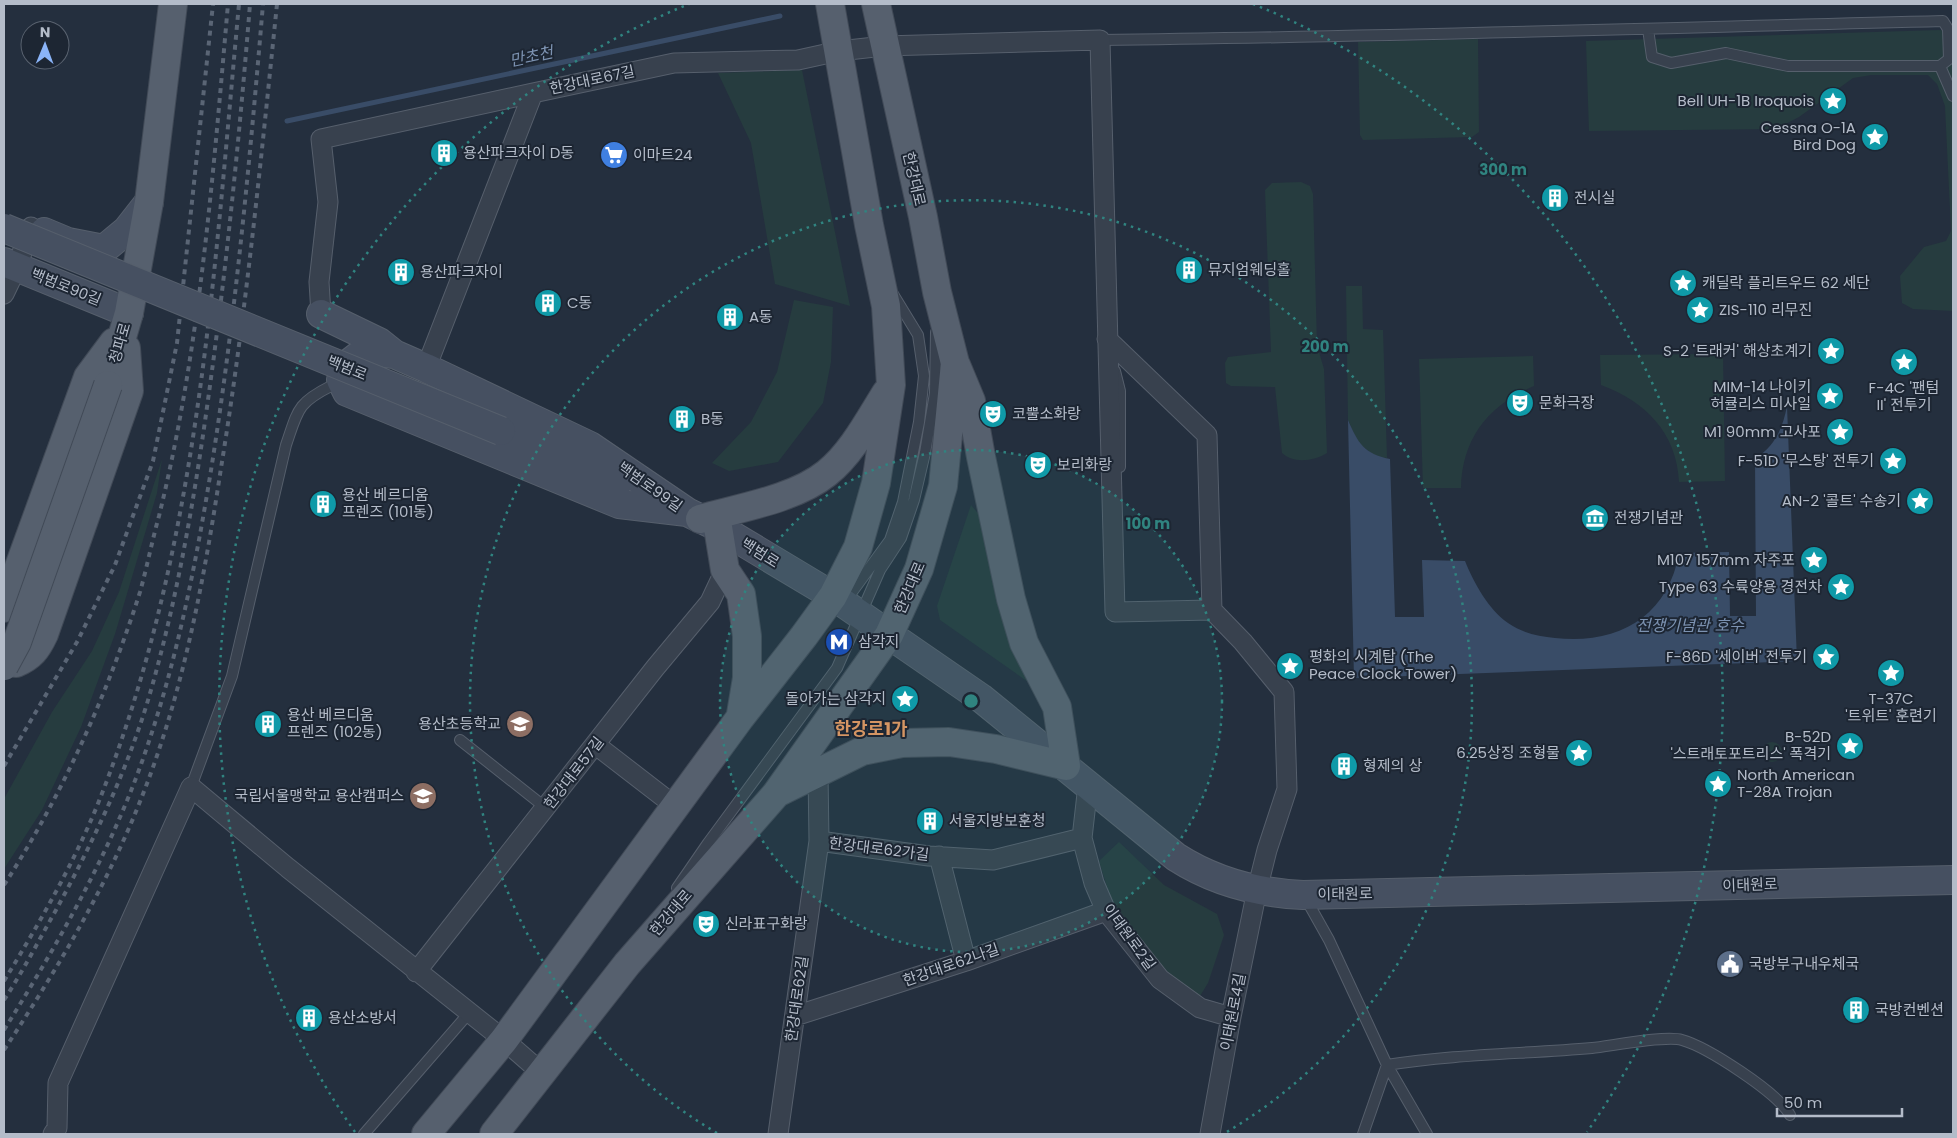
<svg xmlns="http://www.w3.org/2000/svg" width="1957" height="1138" font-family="Poppins,'Noto Sans KR',sans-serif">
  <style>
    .green { fill: #263c3f }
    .water { fill: #394c67 }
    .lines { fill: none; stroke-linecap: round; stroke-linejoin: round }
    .stream { stroke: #394c67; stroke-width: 5 }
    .service-casing { stroke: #565f6c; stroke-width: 12 }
    .minor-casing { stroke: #565f6c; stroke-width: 21 }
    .secondary-casing { stroke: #565f6c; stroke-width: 30 }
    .primary-casing { stroke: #414a57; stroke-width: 30 }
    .service { stroke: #38414e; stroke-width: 10 }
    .minor { stroke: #38414e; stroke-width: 19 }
    .secondary { stroke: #465061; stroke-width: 28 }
    .primary { stroke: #56606e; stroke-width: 28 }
    .rail { stroke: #5a6575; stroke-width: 4; stroke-dasharray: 5 5; stroke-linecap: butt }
    .secondary-bridge-casing { stroke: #565f6c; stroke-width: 30; stroke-linecap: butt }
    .primary-bridge-casing { stroke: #414a57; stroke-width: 30; stroke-linecap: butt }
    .secondary-bridge { stroke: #465061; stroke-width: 28 }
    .primary-bridge { stroke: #56606e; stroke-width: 28 }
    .ring { fill: none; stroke: #308480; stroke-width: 2.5; stroke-dasharray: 2.5 5 }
    .labels { text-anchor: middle; stroke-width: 4; stroke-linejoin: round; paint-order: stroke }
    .street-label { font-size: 15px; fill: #b4bcc9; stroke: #1d2633 }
    .poi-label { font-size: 15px; fill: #b4bcc9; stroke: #1d2633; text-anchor: start }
    .water-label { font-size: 16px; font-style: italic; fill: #7c92b1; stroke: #1d2633 }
    .quarter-label { font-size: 18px; font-weight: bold; fill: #d59563; stroke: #1d2633 }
    .centre { fill: #308480; stroke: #1d2633; stroke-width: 2.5 }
    .ring-label { font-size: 15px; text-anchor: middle; font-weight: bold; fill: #308480; stroke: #1d2633; stroke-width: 4; stroke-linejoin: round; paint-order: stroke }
  </style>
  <rect width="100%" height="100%" fill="#242f3e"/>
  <path class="green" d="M1939 30 1953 31V311L1913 309 1902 303 1900 276 1924 247 1946 241 1951 231 1945 106 1937 84 1928 75H1871L1853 78 1799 117 1776 129 1589 131 1586 41Z
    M1478 39 1479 132 1472 137 1363 140 1360 135 1358 42Z
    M802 70 850 306 775 284 751 143 718 73Z
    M1301 182 1310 186 1313 194 1317 345 1324 369 1327 453C1314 461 1294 464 1282 453L1275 387 1231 386 1226 383 1225 363 1228 357 1271 352 1265 190 1272 183Z
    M1346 286H1362L1363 329 1383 330 1387 458 1376 457 1358 443 1348 420Z
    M794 300 833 307 831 362 823 403 778 462 729 471 712 463 751 422 777 372Z
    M1723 354 1725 481 1679 482C1677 433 1645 401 1601 385L1600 355Z
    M1533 356 1534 386C1489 405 1462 438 1461 488H1423L1419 359Z
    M162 459 157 493 115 634 81 727 42 810 4 869V799L52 712 92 651 119 592Z
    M971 505 982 518 1031 684 940 620 937 606Z
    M1762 752a10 10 0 1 1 20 0a10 10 0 1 1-20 0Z
    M1119 842 1164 885 1217 914 1224 935 1208 983 1200 996 1165 974 1113 906 1099 861Z"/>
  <path class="water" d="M1787 406 1797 661 1354 678 1348 420C1358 443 1364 454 1390 459L1395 617H1424L1422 560 1465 561C1474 583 1488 609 1508 623 1522 633 1538 636 1555 638 1617 645 1668 617 1679 553L1729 552 1730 616H1756L1755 458C1775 447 1783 427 1787 406Z"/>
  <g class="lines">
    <path class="stream" d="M287 121 780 16"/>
    <g class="service-casing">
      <path id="service" d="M1100 40C1381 37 1662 28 1943 21L1948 29 1949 59 1940 66H1788L1726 53 1671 63 1652 57 1648 29
        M1940 66 1953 96
        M1115 371 1120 391V467
        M844 603 890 540 903 502 919 422 924 376 918 335 893 294
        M460 740 546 808
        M191 787 232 676 286 445C298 410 297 403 331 386L341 390
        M677 888 708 843 837 668 880 570 901 538 914 500 925 453 935 393 936 332
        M1306 899 1329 940 1387 1065 1363 1134
        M364 1134 469 1013
        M1427 1134 1387 1065C1455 1054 1524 1054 1592 1048 1611 1046 1666 1035 1682 1040 1707 1047 1777 1092 1790 1115"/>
    </g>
    <g class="minor-casing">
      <path id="minor" d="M4 294 17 267 31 227
        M321 314 319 282 328 202 321 139 533 93
        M426 368 533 93 674 63 798 60 839 51 884 46 1100 40C1105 231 1110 421 1115 612L1212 610 1207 435 1107 339
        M596 745 675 806
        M1088 785 1082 838 1094 883 1106 911 1160 979 1200 1008 1231 1017
        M819 841 929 856 993 860 1082 838
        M939 856 966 961
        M416 972 655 668 710 602 725 570
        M795 1016 966 961 1106 911
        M53 1134 57 1128 58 1083 191 787 288 868 504 1040 543 1074
        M778 1134 819 841 818 773
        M1210 1134 1231 1017 1257 890 1267 850 1287 789 1284 692 1243 642 1212 610"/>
    </g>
    <g class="secondary-casing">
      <path id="secondary" d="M44 232 68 242 104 249 127 230 149 202
        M4 262 129 313
        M321 314 379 342 394 354
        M501 431 619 481
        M687 512 619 504 347 392 341 380 344 367 361 354 376 352 394 354 426 368 590 446 687 512 718 527 833 596 981 698 1176 857C1215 882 1258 893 1303 895L1953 880"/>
    </g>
    <g class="primary-casing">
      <path id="primary" d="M108 385 129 313 149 202 173 4
        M700 519C739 508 795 499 827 473 852 453 869 420 886 393
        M718 527 725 570 741 594 747 636V678L741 714
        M4 608 88 377 114 342
        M4 658 16 663C31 657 37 649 44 634L129 391 126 348
        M779 792 862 751 902 743 949 742 996 749 1066 766 1057 707 1024 643 1011 599 981 457 971 401 956 365
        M426 1134 504 1040 740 718 804 636 833 596 858 547 876 483 891 385 886 306 869 225 830 4
        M494 1134 627 964 776 794 889 635 919 569 943 486 955 363 937 292 923 217 876 4"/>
    </g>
    <use href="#service" class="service"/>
    <use href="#minor" class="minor"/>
    <use href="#secondary" class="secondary"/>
    <use href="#primary" class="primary"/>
    <path class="rail" d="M4 766 77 642 115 565 153 461 177 343 213 4
      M4 885C63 794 107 695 140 592 147 567 152 541 159 516 200 349 213 175 228 4
      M4 981C40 922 76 860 101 796 200 543 214 271 239 4
      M4 1000C23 971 39 940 56 910 94 840 129 767 151 690 180 588 197 482 211 378 228 253 240 129 250 4
      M4 1030C54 950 102 867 136 778 174 677 195 570 212 464 236 311 250 158 263 4
      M4 1050C56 971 106 888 141 799 183 694 204 580 221 468 246 314 261 159 277 4"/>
    <g class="secondary-bridge-casing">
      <path id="secondary-bridge" d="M4 228 501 431"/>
    </g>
    <g class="primary-bridge-casing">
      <path id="primary-bridge" d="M4 666 17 642 108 385"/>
    </g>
    <use href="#secondary-bridge" class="secondary-bridge"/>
    <use href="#primary-bridge" class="primary-bridge"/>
  </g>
  <circle cx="971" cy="701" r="251" fill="#308480" fill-opacity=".12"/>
  <g class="ring">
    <circle cx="971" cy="701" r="251"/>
    <path d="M717 1133A501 501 0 1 1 1225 1133"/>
    <path d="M355 1132A752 752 0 0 1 689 4M1253 4A752 752 0 0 1 1587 1132"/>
  </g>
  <defs>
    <g id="sight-disc" transform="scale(1.4375)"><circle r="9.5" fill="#0f9aa8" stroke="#1d2633"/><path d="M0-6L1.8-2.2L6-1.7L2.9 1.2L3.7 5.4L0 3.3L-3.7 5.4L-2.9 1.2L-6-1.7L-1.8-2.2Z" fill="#fff"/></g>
    <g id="building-disc" transform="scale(1.4375)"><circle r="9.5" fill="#0f9aa8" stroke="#1d2633"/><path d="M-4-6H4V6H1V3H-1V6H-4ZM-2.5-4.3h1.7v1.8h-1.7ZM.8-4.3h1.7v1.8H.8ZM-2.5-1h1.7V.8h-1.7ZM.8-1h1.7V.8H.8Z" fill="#fff"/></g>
    <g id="supermarket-disc" transform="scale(1.4375)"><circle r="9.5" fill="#3f7fe0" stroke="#1d2633"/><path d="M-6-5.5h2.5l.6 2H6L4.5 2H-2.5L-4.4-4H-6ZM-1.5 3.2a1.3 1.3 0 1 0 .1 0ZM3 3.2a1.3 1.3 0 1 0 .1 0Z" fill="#fff"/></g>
    <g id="theatre-disc" transform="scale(1.4375)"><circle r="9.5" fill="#0f9aa8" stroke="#1d2633"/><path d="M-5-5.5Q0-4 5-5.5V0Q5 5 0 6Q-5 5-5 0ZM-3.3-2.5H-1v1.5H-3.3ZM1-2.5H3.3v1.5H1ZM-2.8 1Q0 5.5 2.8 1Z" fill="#fff"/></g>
    <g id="museum-disc" transform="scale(1.4375)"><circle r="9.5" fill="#0f9aa8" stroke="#1d2633"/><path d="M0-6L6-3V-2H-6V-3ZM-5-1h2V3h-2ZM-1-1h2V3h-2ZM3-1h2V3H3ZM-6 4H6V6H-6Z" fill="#fff"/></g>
    <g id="metro-disc" transform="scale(1.4375)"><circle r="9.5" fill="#1a4fb4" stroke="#1d2633"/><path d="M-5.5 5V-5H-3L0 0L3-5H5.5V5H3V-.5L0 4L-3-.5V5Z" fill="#fff"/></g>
    <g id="school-disc" transform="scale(1.4375)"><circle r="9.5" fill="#8d6e63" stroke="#1d2633"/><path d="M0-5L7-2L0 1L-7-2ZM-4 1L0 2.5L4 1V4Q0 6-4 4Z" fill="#fff"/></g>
    <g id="civic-disc" transform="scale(1.4375)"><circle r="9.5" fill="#5c6f8a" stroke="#1d2633"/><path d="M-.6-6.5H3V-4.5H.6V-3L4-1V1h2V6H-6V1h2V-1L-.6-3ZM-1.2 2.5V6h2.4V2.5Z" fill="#fff"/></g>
  </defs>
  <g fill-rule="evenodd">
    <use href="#sight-disc" x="1833" y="101"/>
    <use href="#sight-disc" x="1875" y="137"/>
    <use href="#building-disc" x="444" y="153"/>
    <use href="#supermarket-disc" x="614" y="155"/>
    <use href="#building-disc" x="1555" y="198"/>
    <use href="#building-disc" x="1189" y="270"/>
    <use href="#building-disc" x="401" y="272"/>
    <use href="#sight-disc" x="1683" y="283"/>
    <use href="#building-disc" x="548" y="303"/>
    <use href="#sight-disc" x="1700" y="310"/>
    <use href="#building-disc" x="730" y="317"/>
    <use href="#sight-disc" x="1831" y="351"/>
    <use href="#sight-disc" x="1904" y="362"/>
    <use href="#sight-disc" x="1830" y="396"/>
    <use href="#theatre-disc" x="1520" y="403"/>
    <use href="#theatre-disc" x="993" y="414"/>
    <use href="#building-disc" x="682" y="419"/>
    <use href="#sight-disc" x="1840" y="432"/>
    <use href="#sight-disc" x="1893" y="461"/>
    <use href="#theatre-disc" x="1038" y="465"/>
    <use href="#sight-disc" x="1920" y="501"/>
    <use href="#building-disc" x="323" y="504"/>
    <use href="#museum-disc" x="1595" y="518"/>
    <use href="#sight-disc" x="1814" y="560"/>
    <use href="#sight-disc" x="1841" y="587"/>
    <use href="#metro-disc" x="839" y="642"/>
    <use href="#sight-disc" x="1826" y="657"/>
    <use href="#sight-disc" x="1290" y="666"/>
    <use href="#sight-disc" x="1891" y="673"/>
    <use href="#sight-disc" x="905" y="699"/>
    <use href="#building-disc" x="268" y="724"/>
    <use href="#school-disc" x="520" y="724"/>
    <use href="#sight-disc" x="1850" y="746"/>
    <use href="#sight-disc" x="1579" y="753"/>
    <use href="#building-disc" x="1344" y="766"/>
    <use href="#sight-disc" x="1718" y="784"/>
    <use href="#school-disc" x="423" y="796"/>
    <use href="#building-disc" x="930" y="821"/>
    <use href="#theatre-disc" x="706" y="924"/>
    <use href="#civic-disc" x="1730" y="964"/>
    <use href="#building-disc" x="1856" y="1010"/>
    <use href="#building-disc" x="309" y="1018"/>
  </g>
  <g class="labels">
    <g class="street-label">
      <text transform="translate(592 80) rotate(-12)" y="5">한강대로67길</text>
      <text transform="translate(914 179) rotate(77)" y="5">한강대로</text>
      <text transform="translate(66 287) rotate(22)" y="5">백범로90길</text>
      <text transform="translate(120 343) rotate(-74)" y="5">청파로</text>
      <text transform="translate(347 368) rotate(22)" y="5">백범로</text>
      <text transform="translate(650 487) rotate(35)" y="5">백범로99길</text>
      <text transform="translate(760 553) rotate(32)" y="5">백범로</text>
      <text transform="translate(910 588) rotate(-67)" y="5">한강대로</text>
      <text transform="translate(574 773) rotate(-52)" y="5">한강대로57길</text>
      <text transform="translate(879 849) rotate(7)" y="5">한강대로62가길</text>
      <text transform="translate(1750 885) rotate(-2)" y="5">이태원로</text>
      <text transform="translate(1345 894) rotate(-1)" y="5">이태원로</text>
      <text transform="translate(671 913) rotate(-49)" y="5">한강대로</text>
      <text transform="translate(1129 937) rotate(54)" y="5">이태원로2길</text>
      <text transform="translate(951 965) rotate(-19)" y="5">한강대로62나길</text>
      <text transform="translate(797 999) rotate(-82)" y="5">한강대로62길</text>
      <text transform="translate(1233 1012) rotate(-79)" y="5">이태원로4길</text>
    </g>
    <g class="poi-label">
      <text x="1814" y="106" text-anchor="end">Bell UH-1B Iroquois</text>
      <text x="1856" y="133" text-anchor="end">Cessna O-1A<tspan x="1856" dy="17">Bird Dog</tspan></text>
      <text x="463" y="158">용산파크자이 D동</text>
      <text x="633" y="160">이마트24</text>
      <text x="1574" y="203">전시실</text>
      <text x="1208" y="275">뮤지엄웨딩홀</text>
      <text x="420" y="277">용산파크자이</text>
      <text x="1702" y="288">캐딜락 플리트우드 62 세단</text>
      <text x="567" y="308">C동</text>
      <text x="1719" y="315">ZIS-110 리무진</text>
      <text x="749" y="322">A동</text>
      <text x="1812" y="356" text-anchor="end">S-2 '트래커' 해상초계기</text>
      <text x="1811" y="392" text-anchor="end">MIM-14 나이키<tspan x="1811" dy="17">허큘리스 미사일</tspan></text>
      <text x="1904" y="393" text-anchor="middle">F-4C '팬텀<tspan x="1904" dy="17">II' 전투기</tspan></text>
      <text x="1539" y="408">문화극장</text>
      <text x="1012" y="419">코뿔소화랑</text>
      <text x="701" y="424">B동</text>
      <text x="1821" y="437" text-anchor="end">M1 90mm 고사포</text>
      <text x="1874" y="466" text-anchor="end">F-51D '무스탕' 전투기</text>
      <text x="1057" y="470">보리화랑</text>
      <text x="342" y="500">용산 베르디움<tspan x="342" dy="17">프렌즈 (101동)</tspan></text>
      <text x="1901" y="506" text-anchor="end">AN-2 '콜트' 수송기</text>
      <text x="1614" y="523">전쟁기념관</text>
      <text x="1795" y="565" text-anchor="end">M107 157mm 자주포</text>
      <text x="1822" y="592" text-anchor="end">Type 63 수륙양용 경전차</text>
      <text x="858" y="647">삼각지</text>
      <text x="1309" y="662">평화의 시계탑 (The<tspan x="1309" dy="17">Peace Clock Tower)</tspan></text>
      <text x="1807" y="662" text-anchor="end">F-86D '세이버' 전투기</text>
      <text x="886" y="704" text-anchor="end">돌아가는 삼각지</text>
      <text x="1891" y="704" text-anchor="middle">T-37C<tspan x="1891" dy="17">'트위트' 훈련기</tspan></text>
      <text x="287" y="720">용산 베르디움<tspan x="287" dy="17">프렌즈 (102동)</tspan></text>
      <text x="501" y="729" text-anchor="end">용산초등학교</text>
      <text x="1831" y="742" text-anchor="end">B-52D<tspan x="1831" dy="17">'스트래토포트리스' 폭격기</tspan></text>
      <text x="1560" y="758" text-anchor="end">6.25상징 조형물</text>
      <text x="1363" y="771">형제의 상</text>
      <text x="1737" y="780">North American<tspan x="1737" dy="17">T-28A Trojan</tspan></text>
      <text x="404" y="801" text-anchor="end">국립서울맹학교 용산캠퍼스</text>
      <text x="949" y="826">서울지방보훈청</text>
      <text x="725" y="929">신라표구화랑</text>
      <text x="1749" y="969">국방부구내우체국</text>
      <text x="1875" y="1015">국방컨벤션</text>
      <text x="328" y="1023">용산소방서</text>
    </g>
    <g class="water-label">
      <text transform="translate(531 56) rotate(-12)" y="6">만초천</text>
      <text x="1690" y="631">전쟁기념관 호수</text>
    </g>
    <g class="quarter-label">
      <text x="871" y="735">한강로1가</text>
    </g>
  </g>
  <circle cx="971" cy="701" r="8" class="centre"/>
  <g class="ring-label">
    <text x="1503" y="175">300 m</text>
    <text x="1325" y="352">200 m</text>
    <text x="1148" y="529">100 m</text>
  </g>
  <rect width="1957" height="1138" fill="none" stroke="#b4bcc9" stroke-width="10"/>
  <g transform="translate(45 45) rotate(1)"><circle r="24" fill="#1d2633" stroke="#59626f"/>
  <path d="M0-4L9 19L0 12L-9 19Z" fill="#8ab4f8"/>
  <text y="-8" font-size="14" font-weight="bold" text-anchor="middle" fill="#b4bcc9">N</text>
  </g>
  <path d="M1777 1108v8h125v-8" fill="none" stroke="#b4bcc9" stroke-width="2.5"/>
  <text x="1784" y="1108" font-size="15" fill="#b4bcc9" stroke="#1d2633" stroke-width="4" paint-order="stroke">50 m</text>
</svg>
